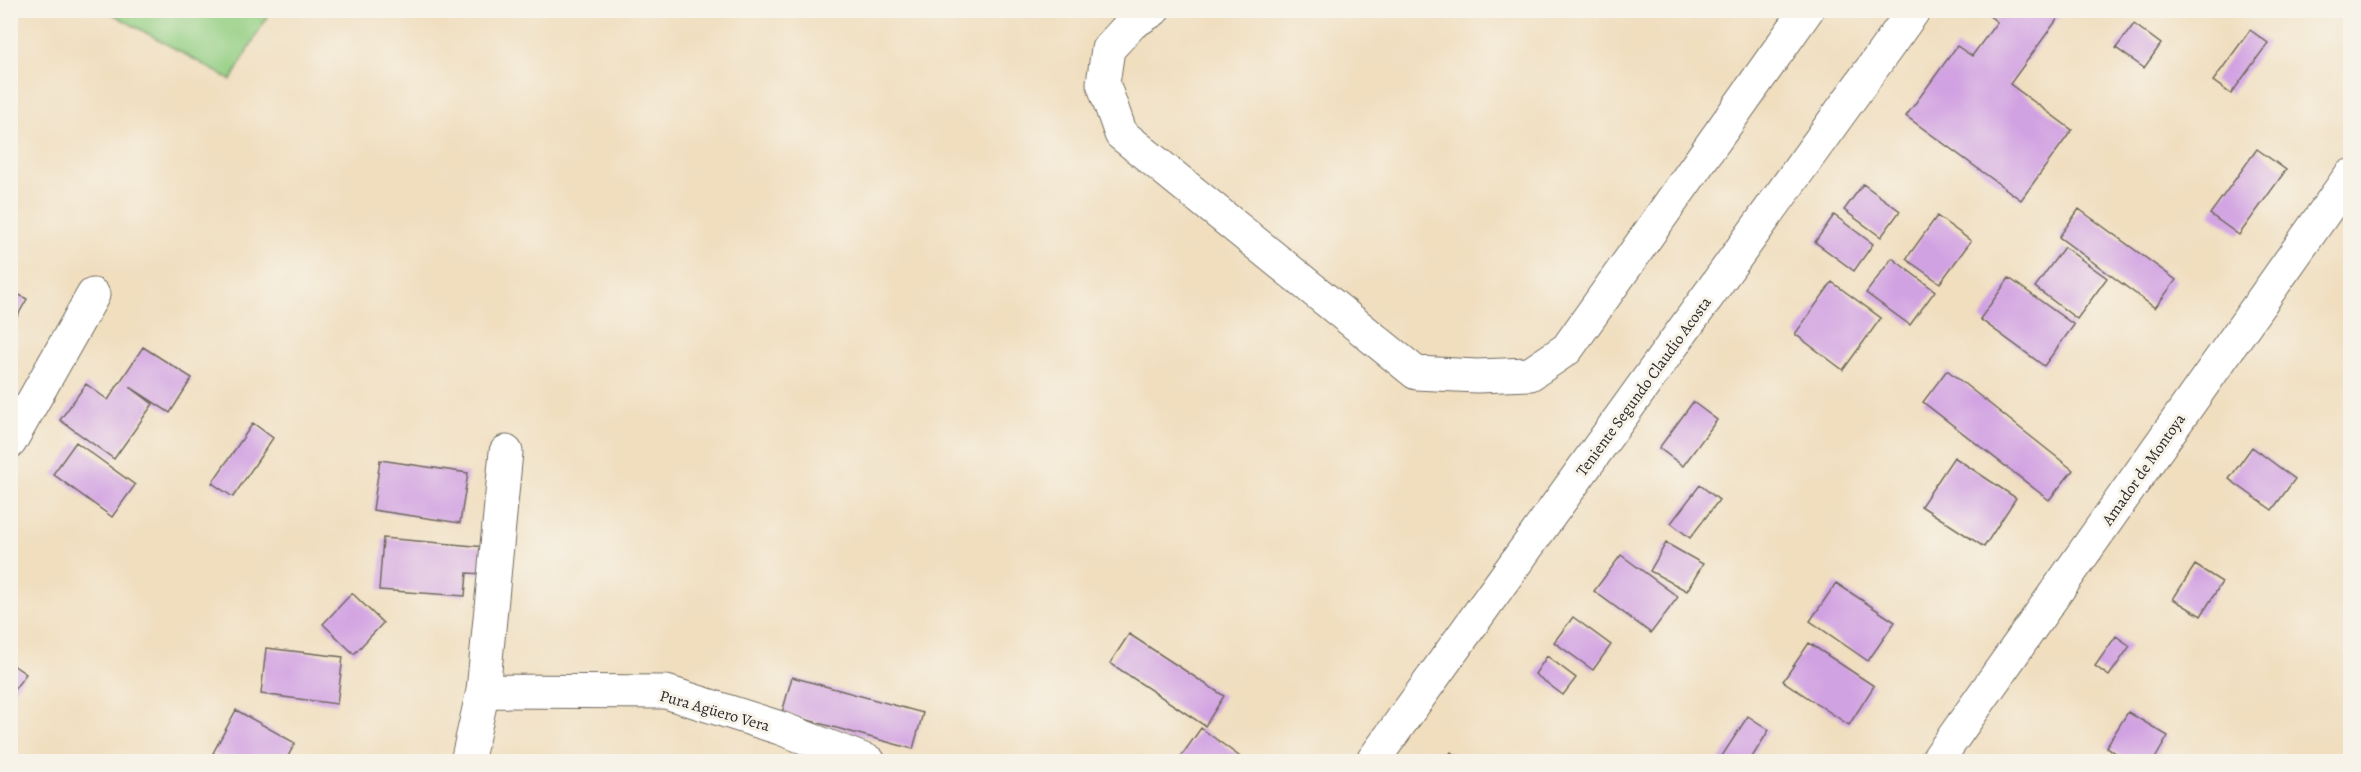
<svg xmlns="http://www.w3.org/2000/svg" width="2361" height="772" font-family="Alegreya,serif">
  <style>
    .green { fill: #93cf83; stroke: #5f7d57; stroke-width: 1.5 }
    .building { fill: #d1a2e2 }
    .lines { fill: none; stroke-linecap: round; stroke-linejoin: round }
    .minor-casing { stroke: #706a5f; stroke-width: 35 }
    .minor { stroke: #fff; stroke-width: 33 }
    .labels { text-anchor: middle; stroke-width: 6; stroke-linejoin: round; paint-order: stroke }
    .street-label { font-size: 16px; fill: #2b2b2b; stroke: #f7f3e8 }
  </style>
  <rect width="100%" height="100%" fill="#f7f3e8"/>
  <filter id="ink" filterUnits="userSpaceOnUse"><feTurbulence type="fractalNoise" baseFrequency=".0167" numOctaves="2"/><feDisplacementMap in="SourceGraphic" scale="12" xChannelSelector="R" yChannelSelector="G"/><feConvolveMatrix kernelMatrix="1 2 1 2 8 2 1 2 1" color-interpolation-filters="sRGB"/></filter>
  <filter id="wash" filterUnits="userSpaceOnUse"><feTurbulence type="fractalNoise" baseFrequency=".008" numOctaves="4" result="noise"/><feDisplacementMap in="SourceGraphic" scale="24" xChannelSelector="R" yChannelSelector="G"/><feGaussianBlur stdDeviation="1.35" result="paint"/><feColorMatrix in="noise" values="0 0 0 0 0 0 0 0 0 0 0 0 0 0 0 0 0 1.4 0 .05"/><feComposite in="paint" operator="in"/></filter>
  <g filter="url(#wash)">
    <rect width="100%" height="100%" fill="#f0debf"/>
    <path class="green" d="M107 11H270L231 80Z"/>
    <g id="blocks">
      <path class="building" d="M1982 10H2064L2010 84 2072 130 2021 200 1906 116 1957 46 1972 56 1997 22Z
        M2134 24 2161 44 2144 68 2116 48Z
        M2250 30 2268 43 2231 94 2213 81Z
        M2257 149 2286 170 2239 235 2210 214Z
        M1863 184 1900 211 1881 237 1844 210Z
        M2079 209 2176 280 2155 308 2059 237Z
        M1834 215 1873 244 1854 271 1815 242Z
        M1937 216 1971 241 1940 283 1906 259Z
        M2064 247 2107 278 2077 319 2035 287Z
        M1892 258 1935 291 1910 325 1866 293Z
        M2009 278 2074 325 2044 366 1980 319Z
        M1832 282 1881 318 1843 370 1795 334Z
        M10 290 27 299 10 329Z
        M143 347 192 378 170 413 130 387 153 404 114 459 60 420 86 384 108 400Z
        M1947 370 2073 470 2049 500 1923 402Z
        M1693 402 1717 420 1683 466 1659 448Z
        M253 423 273 438 233 497 212 483Z
        M76 442 135 485 112 517 53 474Z
        M2252 447 2295 479 2272 510 2229 479Z
        M1954 457 2016 498 1984 547 1921 506Z
        M380 460 468 473 460 523 373 510Z
        M1700 485 1719 500 1690 538 1671 523Z
        M383 538 486 547 484 574 467 573 465 596 379 590Z
        M1666 543 1703 564 1687 591 1650 571Z
        M1621 555 1678 597 1651 633 1594 591Z
        M2195 565 2222 582 2201 616 2173 599Z
        M1836 583 1895 622 1868 661 1810 621Z
        M352 593 383 623 354 654 323 624Z
        M1573 617 1611 645 1593 670 1554 642Z
        M1129 634 1224 696 1205 726 1110 663Z
        M2116 636 2130 646 2109 676 2095 666Z
        M1809 643 1874 686 1849 725 1783 681Z
        M266 648 343 657 337 704 261 694Z
        M1547 656 1576 678 1563 695 1535 674Z
        M10 663 26 674 10 695Z
        M792 677 923 713 913 749 782 713Z
        M236 710 295 743 285 762H228L213 753Z
        M2128 712 2168 736 2153 762H2130L2106 747Z
        M1748 716 1769 730 1749 762H1718Z
        M1201 728 1247 762H1177Z
        M1451 752 1464 762H1444Z"/>
    </g>
  </g>
  <g filter="url(#ink)">
    <use href="#blocks" fill-opacity="0" stroke="#706a5f" stroke-width="1.5"/>
    <g class="lines">
      <g class="minor-casing">
        <path id="minor" d="M1153 10 1132 23 1108 49 1103 83 1121 134 1416 373 1477 376 1530 374 1567 349 1807 10
          M10 442 93 295
          M483 691 666 692 780 728 869 762
          M467 762 483 691 506 452
          M1372 762 1914 10
          M1936 762 2350 176"/>
      </g>
      <use href="#minor" class="minor"/>
    </g>
  </g>
  <g class="labels">
    <g class="street-label">
      <text transform="translate(1643 386) rotate(-54)" y="6">Teniente Segundo Claudio Acosta</text>
      <text transform="translate(2143 469) rotate(-55)" y="6">Amador de Montoya</text>
      <text transform="translate(715 710) rotate(16)" y="6">Pura Agüero Vera</text>
    </g>
  </g>
  <rect width="2361" height="772" fill="none" stroke="#f7f3e8" stroke-width="36"/>
</svg>
